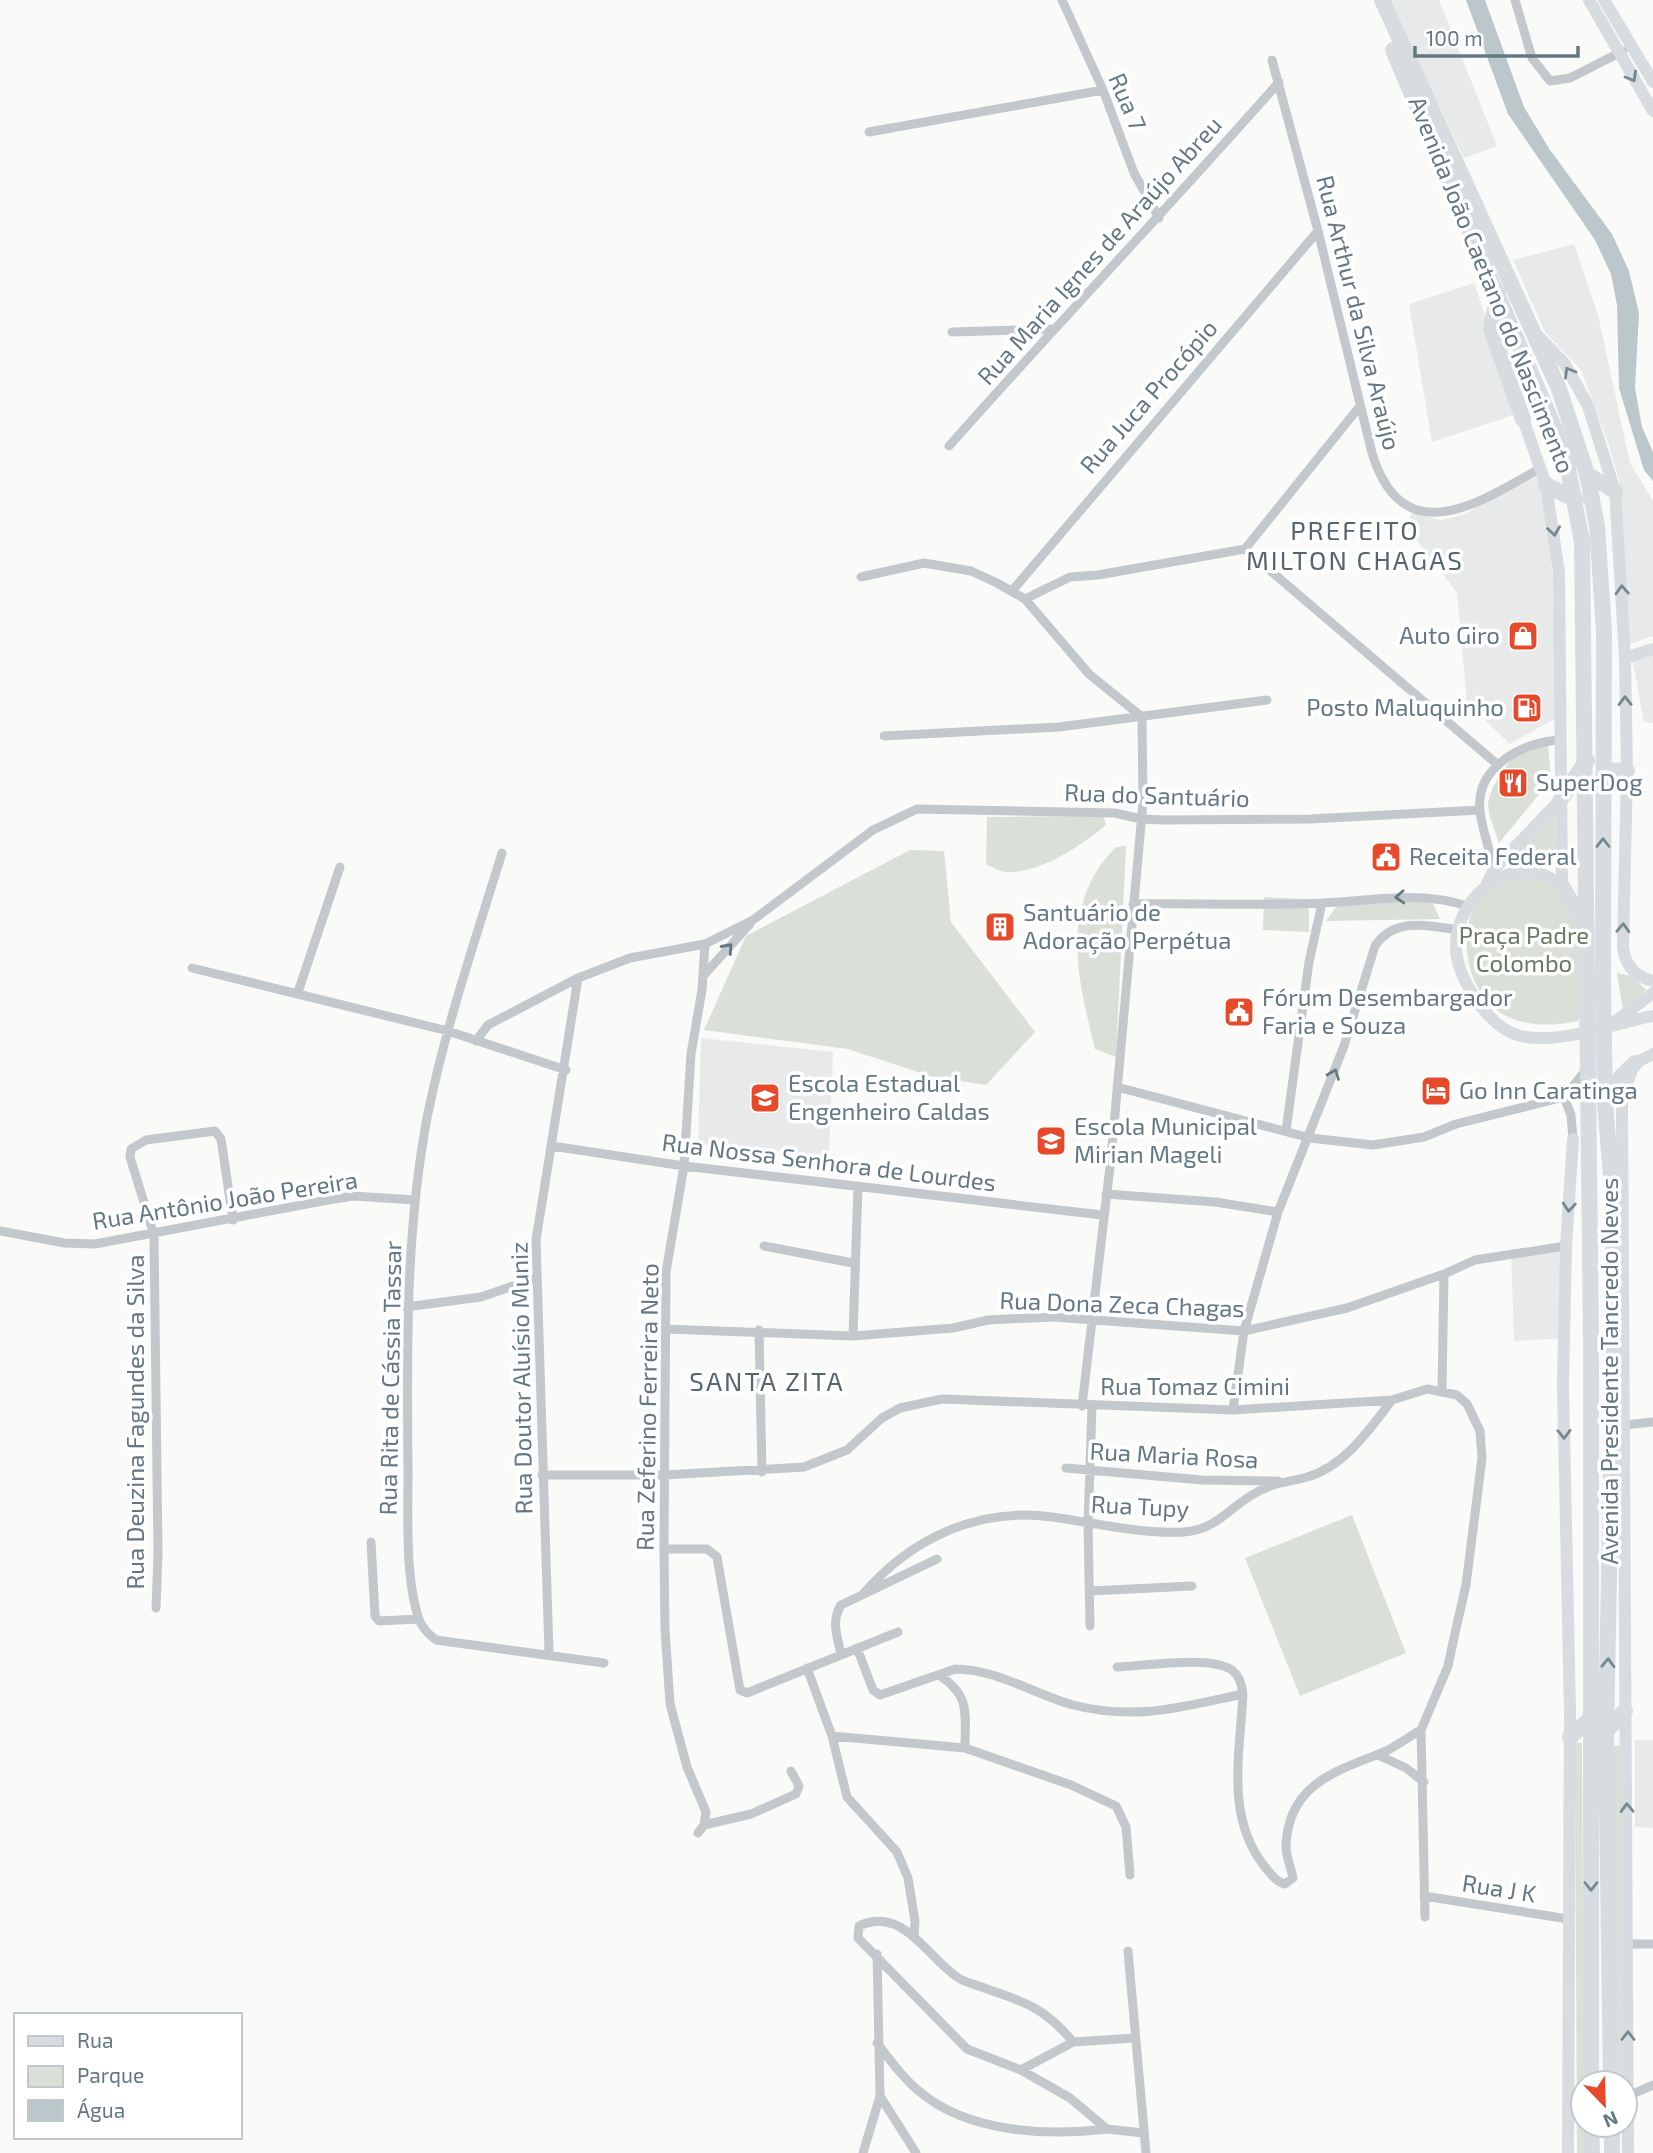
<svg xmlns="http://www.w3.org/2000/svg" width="1653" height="2153" font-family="'Exo 2',sans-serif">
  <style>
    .built { fill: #e8eae9 }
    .green { fill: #dadfd7 }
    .water { fill: #bbc7cb }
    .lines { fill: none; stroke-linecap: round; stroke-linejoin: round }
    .street { stroke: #c3c8cc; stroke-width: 9 }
    .secondary { stroke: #d6dcdf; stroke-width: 12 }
    .highway { stroke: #d6dcdf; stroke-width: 16 }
    .oneway { stroke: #758791 }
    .oneway2 { stroke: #647883 }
    .labels { text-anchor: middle; stroke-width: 7; stroke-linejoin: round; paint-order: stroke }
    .street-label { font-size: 24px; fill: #647883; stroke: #fff }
    .poi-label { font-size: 24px; fill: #647883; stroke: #fff; text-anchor: start }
    .park-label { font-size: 24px; fill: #697a63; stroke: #fff }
    .neighbourhood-label { font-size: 26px; letter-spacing: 2px; fill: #56656e; stroke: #fff }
  </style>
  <rect width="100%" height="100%" fill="#fafaf8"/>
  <path class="built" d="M1389 0H1439L1497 146 1464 158Z
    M1574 244 1598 315 1630 463 1653 501V636L1629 644 1620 484 1609 445 1581 370 1545 332 1513 260Z
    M1474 283 1520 413 1432 442 1409 304Z
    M1541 475 1553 578 1556 718 1510 744 1467 703 1457 593 1406 526 1412 513 1441 520 1462 515Z
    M1653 652V723L1644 722 1632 658Z
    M701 1038 833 1052 829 1156 698 1144Z
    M1566 1248 1568 1338 1514 1341 1511 1249Z
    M1635 1740H1653V1828L1635 1827Z"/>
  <path class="green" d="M1548 744 1551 780 1499 843 1489 814 1488 802 1493 787 1512 757Z
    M1555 805 1556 861 1538 856 1509 855Z
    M1103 816 1106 825C1080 846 1042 873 1007 872 1000 872 992 867 986 864L987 817Z
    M1126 846 1116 1057 1095 1049C1078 979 1058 905 1116 847Z
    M910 850 944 851 951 922 1035 1032 986 1085 933 1077 848 1049 704 1030 746 936Z
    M1505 872H1547L1577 916 1590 989 1578 1021C1553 1026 1528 1027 1504 1015 1467 995 1455 933 1479 899 1486 889 1497 881 1505 872Z
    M1264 897 1302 899 1309 911V932L1263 930Z
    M1425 898 1433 904 1440 919 1326 921 1340 901Z
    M1617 973 1632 976 1646 990 1623 1010Z
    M1352 1515 1406 1653 1300 1696 1245 1558Z
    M1575 1742 1582 1743 1584 2153H1577Z
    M1621 1745 1624 2083H1615L1612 1746Z"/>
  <path class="water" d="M1466 0H1485L1524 107 1550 150 1612 234 1629 271 1639 313 1635 388 1642 427 1653 452V481L1644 470 1619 388 1617 305 1611 274 1595 240 1508 114Z"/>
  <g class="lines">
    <path class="street" d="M1062 0 1103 90 1134 173 1159 218
      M1515 0 1532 58 1550 81 1570 78 1623 51
      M1272 60 1318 231 1372 453C1403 554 1479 503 1541 468
      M869 132 1103 90
      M952 332 1053 329
      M949 446C1058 323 1171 205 1279 82
      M1245 549 1498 765
      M861 577 924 563 971 571 997 583 1025 599 1089 674 1142 717
      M1012 591 1318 231
      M1025 599 1070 577 1098 575 1245 549 1360 406
      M884 736 1059 727 1267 700
      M502 853C475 941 445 1028 427 1118 405 1236 407 1353 408 1472 408 1517 405 1577 419 1620 423 1629 428 1634 436 1640L604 1663
      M1494 869C1490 850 1482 830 1480 811 1475 766 1524 742 1560 740
      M1133 904C1196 903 1260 906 1323 903 1373 901 1419 890 1467 906
      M192 968 448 1031 566 1070
      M703 976 750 924
      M298 992 340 867
      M476 1041 488 1025 578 978 630 958 705 944 753 920 873 830 917 809 1115 813 1141 819 1164 820 1310 819 1480 810
      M1117 1087 1310 1138 1373 1145 1424 1137 1456 1124 1564 1097 1586 1070
      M1564 1097 1571 1115 1573 1139
      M1286 1131 1309 962 1322 903
      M552 1146 684 1166 1102 1215
      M1106 1194 1215 1202 1278 1212
      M0 1231 65 1243 95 1244 328 1200 353 1196 415 1200
      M764 1246 853 1263
      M406 1307 481 1297 536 1278
      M666 1329 853 1336 953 1328 988 1320 1053 1317 1244 1331 1347 1308 1444 1274 1475 1260 1566 1246
      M759 1330 762 1472
      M853 1336 858 1186
      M1442 1390 1444 1274
      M1082 1406 1111 1158 1143 802 1142 717
      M1233 1410 1244 1331 1278 1212 1344 1046 1375 946C1394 917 1428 925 1458 930
      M1624 1425 1653 1422
      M1066 1468 1202 1480 1278 1481
      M542 1475H665L804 1467 847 1450 882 1418 900 1408 942 1399 1233 1410 1392 1400 1427 1389 1457 1395 1467 1404 1480 1431 1482 1458 1466 1585 1455 1633 1448 1666 1421 1730 1425 1917
      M371 1542 375 1616 379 1621 419 1619
      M664 1549H707L717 1557 740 1690 747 1693 898 1632
      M1090 1591 1192 1586
      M864 1593C912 1538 978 1507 1052 1517 1096 1523 1139 1534 1184 1532 1215 1530 1227 1510 1252 1495 1272 1482 1286 1483 1307 1477 1344 1467 1370 1429 1392 1400
      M156 1608 158 1554 154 1235 130 1157 131 1149 146 1140 215 1131 221 1139 233 1220
      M1090 1626 1088 1524 1092 1407
      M857 1648 873 1690 880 1695 955 1669C996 1669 1034 1694 1073 1705 1136 1721 1182 1707 1243 1694 1240 1754 1225 1817 1265 1867 1271 1874 1276 1882 1285 1884L1293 1878C1291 1867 1286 1857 1286 1846 1288 1786 1333 1772 1379 1754 1393 1749 1408 1737 1421 1730
      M549 1653 536 1240 578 978
      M841 1654C837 1636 831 1621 841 1605L937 1559
      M1117 1667C1145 1666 1209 1655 1232 1670 1240 1676 1242 1685 1243 1694
      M807 1668 832 1736 847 1797 897 1852 908 1878 915 1921 914 1937
      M939 1675C971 1696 965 1713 965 1748L1071 1785 1116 1806 1126 1827 1130 1875
      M832 1736 965 1748
      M1378 1755 1406 1768 1424 1782
      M704 1825 751 1814 796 1794 799 1786 791 1771
      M698 1833 704 1825 706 1812 687 1767 670 1704 665 1629 664 1549 666 1272 684 1166 691 1054 702 990 705 944
      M1424 1896 1568 1919
      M1628 1944H1653
      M1128 1951 1146 2153
      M1073 2042C1046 2009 1026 2002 987 1989 978 1985 965 1983 957 1977 925 1955 903 1906 859 1926L858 1938 967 2049 1021 2070 1070 2098 1107 2129 1143 2133
      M877 2043C890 2060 903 2078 920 2092 969 2133 1047 2136 1107 2129
      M1021 2070 1073 2042 1135 2038
      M880 2096 916 2153
      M1628 2096 1653 2085
      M863 2153 880 2096 877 1954"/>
    <path class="secondary" d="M1589 0 1653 111
      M1604 0 1653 82
      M1538 336 1565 364 1588 406 1615 491 1625 658 1627 771 1623 947C1625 965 1635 977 1653 981
      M1523 419 1546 485 1559 573 1562 886
      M1625 658 1653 649
      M1486 886 1494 869 1561 799
      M1562 886C1555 881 1547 875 1539 873 1496 864 1457 904 1456 945 1455 965 1468 988 1479 1004 1490 1018 1503 1032 1521 1036 1559 1045 1615 1023 1653 1016
      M1613 1023 1653 993
      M1568 2153 1570 1712 1563 1384 1566 1246 1573 1139
      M1628 2153 1622 1110V1095L1635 1063 1653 1054"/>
    <path class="highway" d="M1382 0 1559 389 1587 474 1597 526 1604 631 1603 985 1605 1103 1613 1199 1614 1318 1606 1731 1611 2083
      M1393 50 1565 453 1582 542 1591 1343V2083
      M1498 293 1491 329 1523 419
      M1587 474 1615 491
      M1546 485 1576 500
      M1604 770 1627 771
      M1561 799 1587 760
      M1562 886 1587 929
      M1605 1103 1620 1078 1635 1063
      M1606 1731 1625 1711
      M1570 1737 1590 1719
      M1591 2125 1592 2153
      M1612 2125V2153"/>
  </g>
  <defs><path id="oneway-chevron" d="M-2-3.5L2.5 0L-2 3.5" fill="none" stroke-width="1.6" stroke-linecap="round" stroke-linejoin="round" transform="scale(1.75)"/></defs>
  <g class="oneway">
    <use href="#oneway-chevron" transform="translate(1632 77) rotate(60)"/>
    <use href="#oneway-chevron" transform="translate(1569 372) rotate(-120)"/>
    <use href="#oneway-chevron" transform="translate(1554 531) rotate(82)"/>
    <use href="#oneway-chevron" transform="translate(1622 590) rotate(-93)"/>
    <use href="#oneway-chevron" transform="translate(1625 701) rotate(-91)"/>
    <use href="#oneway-chevron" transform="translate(1603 843) rotate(-90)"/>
    <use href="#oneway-chevron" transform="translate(1623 928) rotate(-88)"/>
    <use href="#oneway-chevron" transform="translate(1569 1207) rotate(94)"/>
    <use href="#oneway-chevron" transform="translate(1564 1434) rotate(89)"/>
    <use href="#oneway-chevron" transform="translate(1608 1663) rotate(-88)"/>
    <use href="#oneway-chevron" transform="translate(1627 1808) rotate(-92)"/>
    <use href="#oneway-chevron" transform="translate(1591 1886) rotate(90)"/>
    <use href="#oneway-chevron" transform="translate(1628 2036) rotate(-90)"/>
  </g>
  <g class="oneway2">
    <use href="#oneway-chevron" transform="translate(1400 897) rotate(177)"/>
    <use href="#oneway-chevron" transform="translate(728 948) rotate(-48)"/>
    <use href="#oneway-chevron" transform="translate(1334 1074) rotate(-69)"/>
  </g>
  <defs>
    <g id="shop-square" transform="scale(1.575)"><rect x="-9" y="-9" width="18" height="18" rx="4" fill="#e74a2a" stroke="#fff"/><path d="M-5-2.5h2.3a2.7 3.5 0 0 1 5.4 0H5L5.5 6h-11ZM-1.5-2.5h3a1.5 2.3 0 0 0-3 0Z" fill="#fff"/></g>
    <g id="fuel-square" transform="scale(1.575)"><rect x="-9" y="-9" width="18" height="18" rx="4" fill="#e74a2a" stroke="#fff"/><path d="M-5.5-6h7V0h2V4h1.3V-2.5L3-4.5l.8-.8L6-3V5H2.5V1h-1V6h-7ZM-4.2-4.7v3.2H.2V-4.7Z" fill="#fff"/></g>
    <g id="restaurant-square" transform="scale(1.575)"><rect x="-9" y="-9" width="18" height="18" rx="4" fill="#e74a2a" stroke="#fff"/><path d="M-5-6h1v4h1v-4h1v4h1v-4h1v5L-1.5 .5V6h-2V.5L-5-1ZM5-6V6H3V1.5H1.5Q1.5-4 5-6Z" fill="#fff"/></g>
    <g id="civic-square" transform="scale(1.575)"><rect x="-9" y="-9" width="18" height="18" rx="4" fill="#e74a2a" stroke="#fff"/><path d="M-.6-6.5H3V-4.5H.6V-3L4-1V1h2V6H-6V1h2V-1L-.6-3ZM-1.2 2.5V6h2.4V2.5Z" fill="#fff"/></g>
    <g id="building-square" transform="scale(1.575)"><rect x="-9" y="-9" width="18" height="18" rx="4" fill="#e74a2a" stroke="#fff"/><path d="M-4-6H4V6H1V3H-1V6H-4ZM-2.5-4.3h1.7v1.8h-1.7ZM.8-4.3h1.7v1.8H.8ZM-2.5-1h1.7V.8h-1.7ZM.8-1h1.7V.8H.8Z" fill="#fff"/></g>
    <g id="hotel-square" transform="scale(1.575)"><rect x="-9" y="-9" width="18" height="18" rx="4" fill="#e74a2a" stroke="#fff"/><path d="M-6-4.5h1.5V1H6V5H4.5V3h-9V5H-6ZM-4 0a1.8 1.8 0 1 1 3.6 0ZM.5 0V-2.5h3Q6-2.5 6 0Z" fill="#fff"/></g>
    <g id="school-square" transform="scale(1.575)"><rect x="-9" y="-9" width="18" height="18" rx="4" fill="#e74a2a" stroke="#fff"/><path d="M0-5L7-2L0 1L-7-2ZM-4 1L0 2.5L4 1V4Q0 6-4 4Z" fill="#fff"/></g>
  </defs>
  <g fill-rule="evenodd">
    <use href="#shop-square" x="1523" y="636"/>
    <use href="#fuel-square" x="1527" y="708"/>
    <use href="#restaurant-square" x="1513" y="783"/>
    <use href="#civic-square" x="1386" y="857"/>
    <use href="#building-square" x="1000" y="927"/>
    <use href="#civic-square" x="1239" y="1012"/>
    <use href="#hotel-square" x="1436" y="1091"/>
    <use href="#school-square" x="765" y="1098"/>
    <use href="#school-square" x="1051" y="1141"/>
  </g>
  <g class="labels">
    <g class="street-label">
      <text transform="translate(1127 102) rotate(67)" y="8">Rua 7</text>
      <text transform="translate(1100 251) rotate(-48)" y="8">Rua Maria Ignes de Araújo Abreu</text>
      <text transform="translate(1491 285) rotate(68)" y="8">Avenida João Caetano do Nascimento</text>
      <text transform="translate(1358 313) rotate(76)" y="8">Rua Arthur da Silva Araújo</text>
      <text transform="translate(1149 397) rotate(-49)" y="8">Rua Juca Procópio</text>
      <text transform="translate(1157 796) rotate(2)" y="8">Rua do Santuário</text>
      <text transform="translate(829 1163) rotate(7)" y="8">Rua Nossa Senhora de Lourdes</text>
      <text transform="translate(225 1201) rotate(-9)" y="8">Rua Antônio João Pereira</text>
      <text transform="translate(1122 1305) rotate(2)" y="8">Rua Dona Zeca Chagas</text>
      <text transform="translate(1610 1371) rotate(-90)" y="8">Avenida Presidente Tancredo Neves</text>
      <text transform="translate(391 1378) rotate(-89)" y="8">Rua Rita de Cássia Tassar</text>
      <text transform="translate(522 1378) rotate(-91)" y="8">Rua Doutor Aluísio Muniz</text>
      <text x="1195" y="1395">Rua Tomaz Cimini</text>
      <text transform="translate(648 1407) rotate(-89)" y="8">Rua Zeferino Ferreira Neto</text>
      <text transform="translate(136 1422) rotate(-90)" y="8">Rua Deuzina Fagundes da Silva</text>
      <text transform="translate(1174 1456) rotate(3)" y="8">Rua Maria Rosa</text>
      <text transform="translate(1140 1507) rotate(3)" y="8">Rua Tupy</text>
      <text transform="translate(1499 1889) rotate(9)" y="8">Rua J K</text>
    </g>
    <g class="poi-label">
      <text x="1500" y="644" text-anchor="end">Auto Giro</text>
      <text x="1504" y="716" text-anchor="end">Posto Maluquinho</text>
      <text x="1536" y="791">SuperDog</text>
      <text x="1409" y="865">Receita Federal</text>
      <text x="1023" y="921">Santuário de<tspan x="1023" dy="28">Adoração Perpétua</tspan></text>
      <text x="1262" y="1006">Fórum Desembargador<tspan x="1262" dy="28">Faria e Souza</tspan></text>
      <text x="788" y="1092">Escola Estadual<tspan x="788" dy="28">Engenheiro Caldas</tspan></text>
      <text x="1459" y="1099">Go Inn Caratinga</text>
      <text x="1074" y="1135">Escola Municipal<tspan x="1074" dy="28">Mirian Mageli</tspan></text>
    </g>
    <g class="park-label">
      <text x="1524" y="944">Praça Padre<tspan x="1524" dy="28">Colombo</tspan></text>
    </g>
    <g class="neighbourhood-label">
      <text x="1355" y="540">PREFEITO<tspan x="1355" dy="30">MILTON CHAGAS</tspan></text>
      <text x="767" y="1391">SANTA ZITA</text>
    </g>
  </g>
  <rect x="14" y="2013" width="228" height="126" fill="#ffffff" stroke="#c1c9cd" stroke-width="2"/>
  <rect x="28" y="2036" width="35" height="10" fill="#d6dcdf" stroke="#c1c9cd" stroke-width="2"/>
  <text x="77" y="2048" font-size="21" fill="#647883">Rua</text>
  <rect x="28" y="2066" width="35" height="21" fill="#dadfd7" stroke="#c1c9cd" stroke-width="2"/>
  <text x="77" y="2083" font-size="21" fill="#647883">Parque</text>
  <rect x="28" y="2100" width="35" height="21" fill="#bbc7cb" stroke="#c1c9cd" stroke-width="2"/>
  <text x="77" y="2118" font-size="21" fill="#647883">Água</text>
  <g transform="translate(1604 2104) rotate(157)"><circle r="33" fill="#ffffff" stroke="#c1c9cd" stroke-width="2"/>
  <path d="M0-5L12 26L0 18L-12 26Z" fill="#e74a2a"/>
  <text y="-10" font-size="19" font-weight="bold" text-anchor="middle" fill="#647883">N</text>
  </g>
  <path d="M1415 46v10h163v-10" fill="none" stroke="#647883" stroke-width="3.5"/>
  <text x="1426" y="46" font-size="21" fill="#647883" stroke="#ffffff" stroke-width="5" paint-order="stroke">100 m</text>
</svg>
